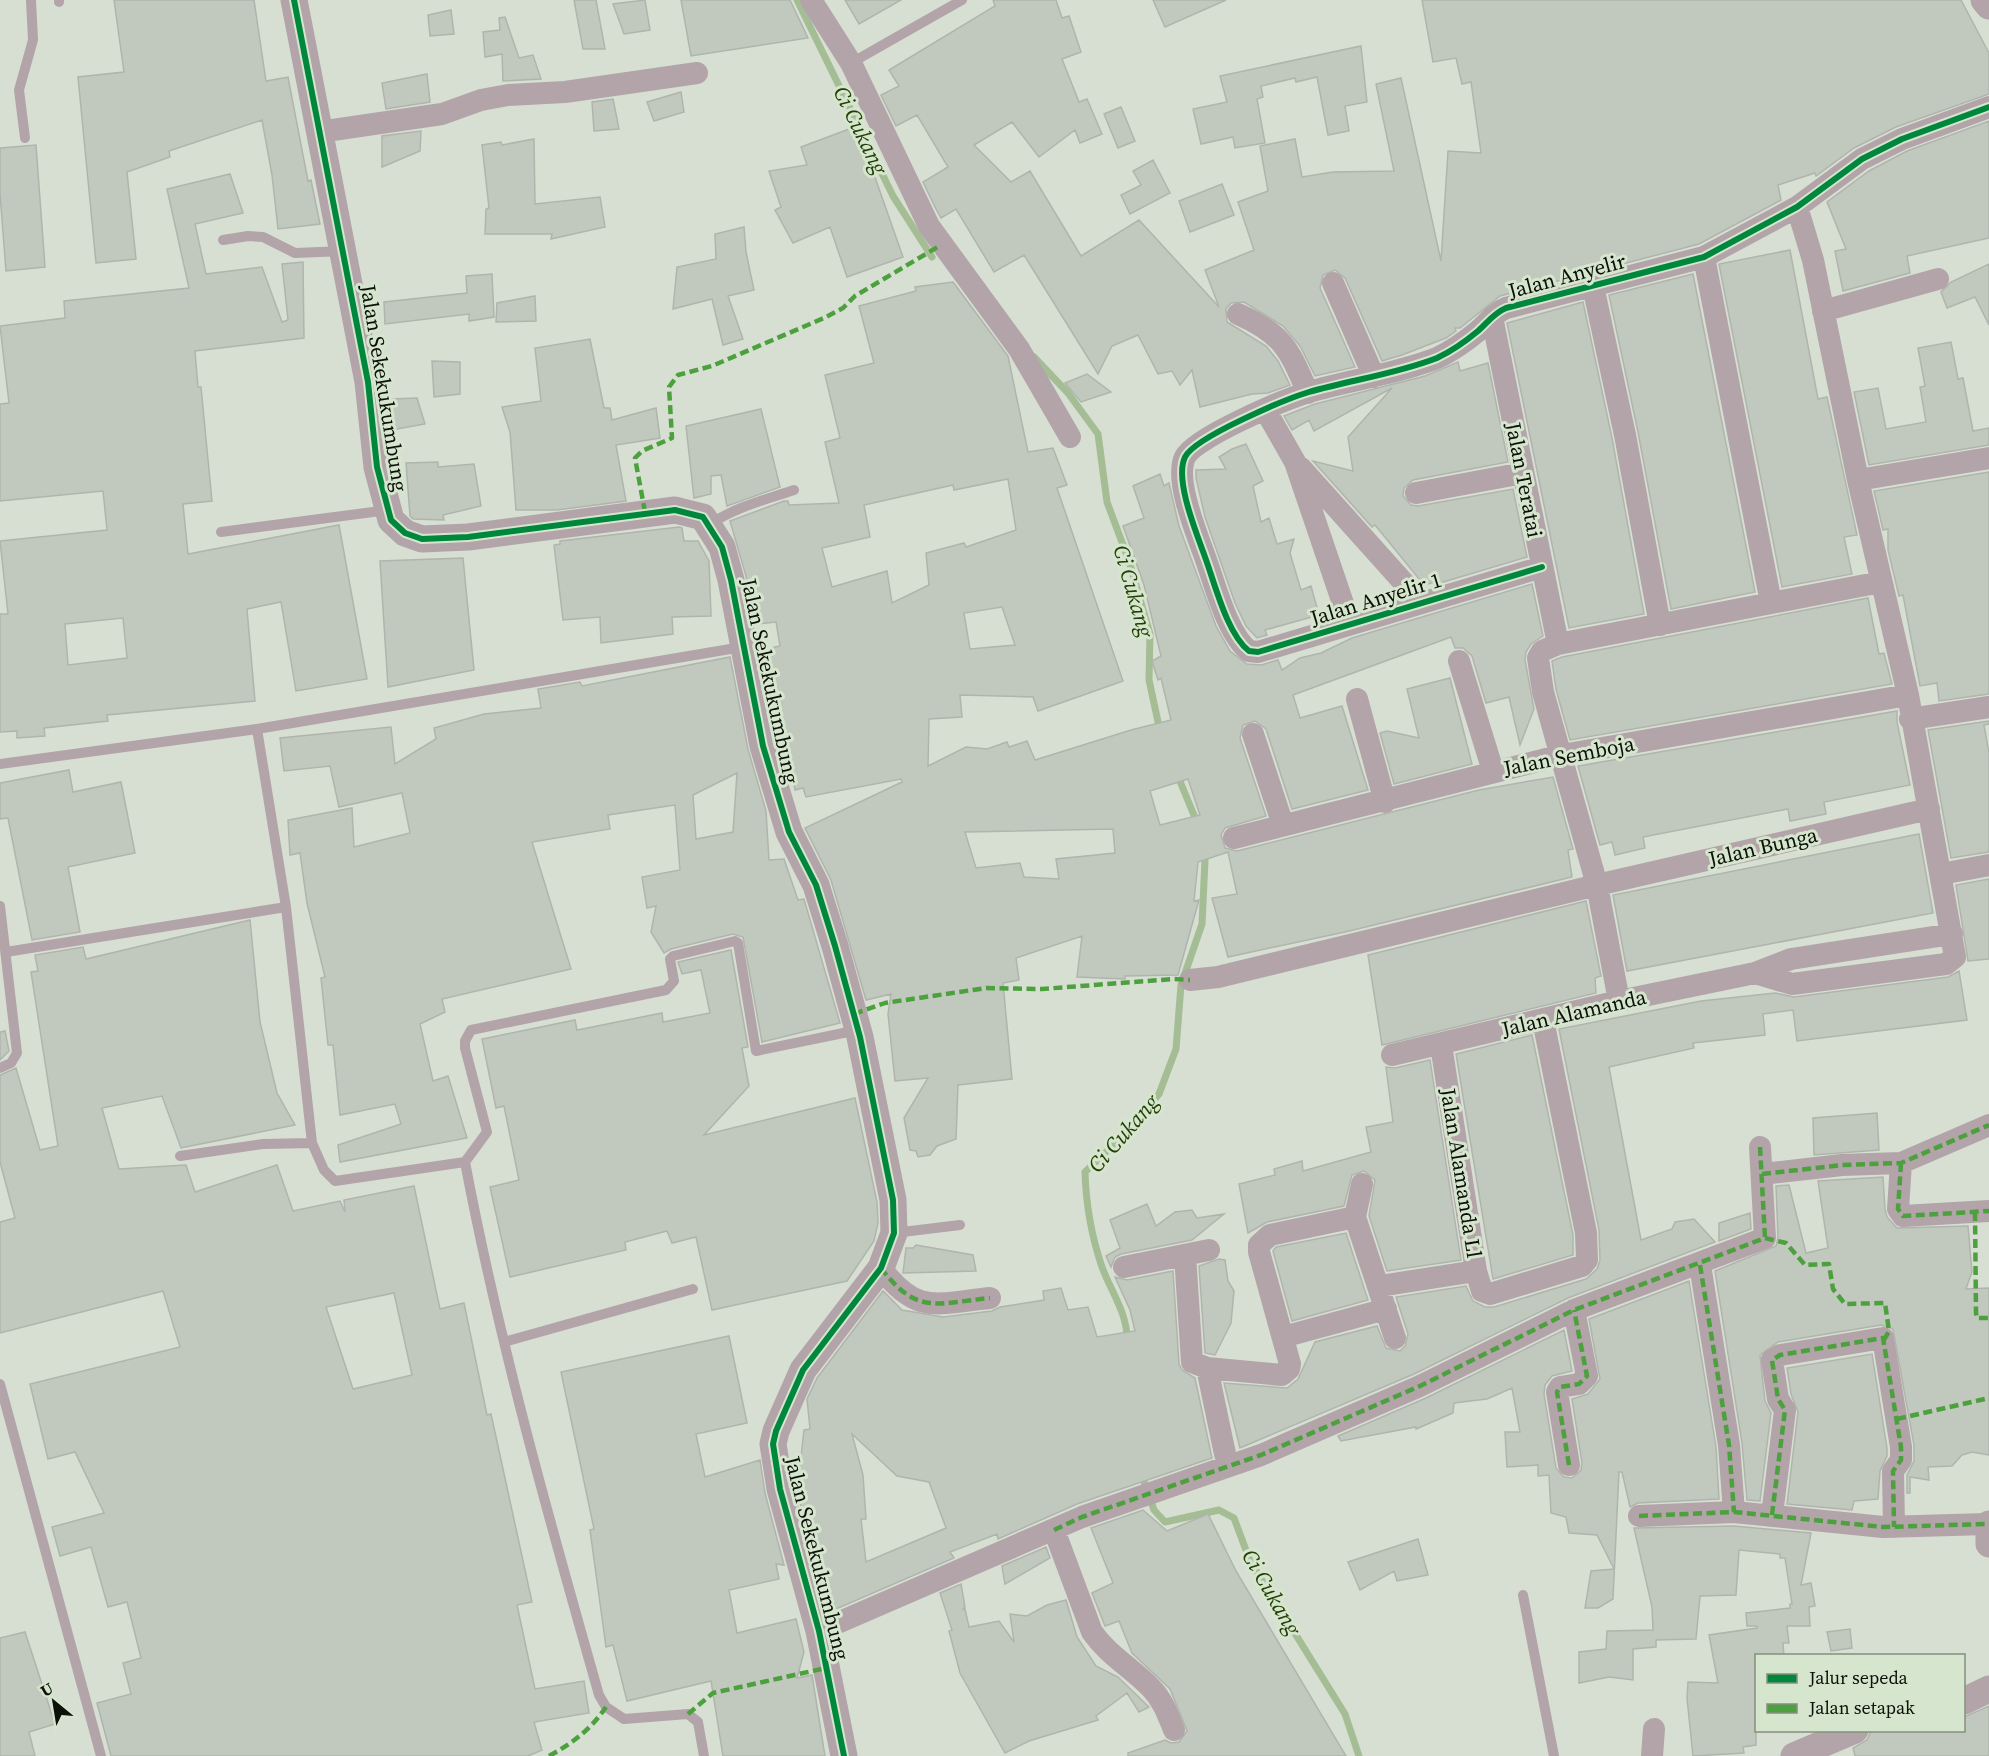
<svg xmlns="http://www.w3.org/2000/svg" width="1989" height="1756" font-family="'Source Serif 4',serif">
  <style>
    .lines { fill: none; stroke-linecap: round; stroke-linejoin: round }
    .stream { stroke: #a4bd94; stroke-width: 7 }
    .building { fill: #c1c8bd; stroke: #afb5ac; stroke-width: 1.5; fill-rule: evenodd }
    .service { stroke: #b2a4a9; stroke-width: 10 }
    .minor { stroke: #b2a4a9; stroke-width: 22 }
    .tertiary { stroke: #b2a4a9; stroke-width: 27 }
    .quiet { stroke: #4ca03e; stroke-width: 4.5; stroke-dasharray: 9 4.5; stroke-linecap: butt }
    .cycleway-casing { stroke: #d6e5cd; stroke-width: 10 }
    .cycleway { stroke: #00873e; stroke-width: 6 }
    .labels { text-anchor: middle; stroke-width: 6; stroke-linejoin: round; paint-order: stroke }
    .street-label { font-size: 21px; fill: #0b1008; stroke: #d6e5cd }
    .water-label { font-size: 22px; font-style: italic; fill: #224005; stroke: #d6e5cd }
  </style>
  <rect width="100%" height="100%" fill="#d7dfd3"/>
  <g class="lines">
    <path class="stream" d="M797 0 893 196 932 257
      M1034 357 1068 393 1098 434 1107 502 1129 561 1150 634 1149 680 1160 731
      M1177 774 1198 825
      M1127 1341C1128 1314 1111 1292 1102 1267 1091 1235 1086 1205 1085 1172L1125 1134 1159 1094 1176 1049 1181 985 1202 924 1205 860 1203 850
      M1141 1473 1154 1510 1165 1522 1219 1510 1234 1518 1250 1561 1345 1714 1359 1756"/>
  </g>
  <path class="building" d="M114 0H254L266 81 288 77 308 181 311 180 320 224 278 229 272 175 262 120 169 151 170 157 127 172 136 259 96 263 78 77 124 72Z
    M574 0H596L605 49H583Z
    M645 0 650 30 624 34 613 4Z
    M681 0H790L808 38 691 56Z
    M845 0H901L859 24Z
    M993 0H1056L1062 18 1069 16 1081 52 1062 59 1079 102 1087 99 1102 134 1080 143 1075 130 1039 157 1012 122 974 145 1011 182 1030 171 1081 256 1139 220 1219 307 1205 270 1254 250 1238 202 1268 191 1260 146 1295 139 1302 177 1333 172 1394 171 1376 84 1401 78 1441 261 1448 151 1481 153 1471 82 1462 84 1456 58 1433 62 1422 0H1961L1989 53V94L1896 127 1854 148 1816 176 1815 173 1778 185 1781 200 1699 244 1500 296 1460 328H1455L1456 331 1446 338 1402 355 1382 361 1345 278 1335 270 1323 275 1320 288 1355 367 1315 376 1300 346 1283 326 1244 302 1231 303 1226 309 1227 322 1266 346 1278 361 1290 385 1268 393 1252 394 1200 407 1192 370 1180 385 1172 371 1158 374 1138 335 1112 346 1098 374 1024 255 994 272 956 209 941 218 936 209 923 182 948 167 917 115 896 126 881 95 899 86 889 70 995 6Z
    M1153 0H1226L1165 27Z
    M451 10 454 34 430 36 428 15Z
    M505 17 519 58 533 55 541 79 503 81 502 54 485 57 483 32 500 30 499 18Z
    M1361 46 1367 102 1345 106 1349 131 1328 135 1317 77 1296 82 1295 78 1261 86 1263 97 1257 99 1265 143 1235 148 1233 137 1201 144 1193 109 1227 102 1220 76Z
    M427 74 430 102 386 109 382 83Z
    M681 92 684 112 654 121 647 102Z
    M613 99 619 129 594 131 592 102Z
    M1121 107 1135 141 1118 148 1104 114Z
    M1989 121V238L1907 256 1910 273 1843 291 1835 251 1846 249 1827 202 1869 171 1907 151Z
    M857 126 903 257 847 277 830 227 793 243 775 210 781 207 769 171 807 165 801 147Z
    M421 131 420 151 382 167V136Z
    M534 139 535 204 600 197 605 227 551 239 552 234H485L486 209 489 208 482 145 501 142 502 145Z
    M36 145 45 267 6 271 0 194V148Z
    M1153 160 1170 193 1130 214 1121 195 1141 185 1133 171Z
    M230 174 243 213 195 224 206 274 262 267 282 322 288 320 282 264 303 262 304 338 195 351 198 387H201L212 501 183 504 188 554 339 525 367 679 296 691 281 602 247 609 255 701 107 715 108 721 44 728 45 736 17 738V731L0 732V614H8L0 541 107 530 103 491 0 501V404L9 403 0 326 65 318 64 301 189 288 167 189ZM123 618 127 658 68 665 65 624Z
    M1222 184 1234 215 1190 232 1179 201Z
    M744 227 746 252 754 290 728 296 743 339 723 345 712 299 673 309 677 267 716 259 715 234Z
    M1790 250 1818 399 1827 397 1857 535 1844 537 1852 574 1782 587 1719 264Z
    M1989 264V325L1975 297 1947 308 1941 292 1951 282Z
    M492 274 494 317 469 321V314L385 324 384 302 467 293 466 276Z
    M1693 274 1755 592 1671 609 1638 432 1609 295Z
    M953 282 1008 356 1028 452 1053 448 1067 485 1057 488 1123 681 1038 711 1033 697 960 695 962 717 929 719 928 766 966 747 987 749 1007 742 1009 747 1027 741 1035 760 1131 730 1171 720 1161 678 1158 680 1152 661 1161 656 1144 585 1123 526 1144 518 1133 486 1160 474 1164 486 1169 483 1179 526 1216 626 1230 651 1247 664 1261 665 1278 660 1282 670 1300 658 1321 653 1352 638 1532 584 1543 636 1531 644 1526 652 1525 660 1534 709 1520 745 1509 697 1486 703 1472 656 1463 648H1455L1451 637 1293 695 1300 718 1342 706 1368 790 1292 809 1266 729 1255 721 1243 725 1240 738 1266 816 1225 828 1221 835 1225 848 1237 851 1479 790 1553 777 1573 849 1568 850 1572 877 1345 932 1228 957 1212 898 1237 894 1228 852 1198 862 1194 901 1199 900 1178 975 1125 976V979L1077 977 1082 936 1016 958 1019 980 1003 983 1012 1079 958 1085 956 1139 937 1146 930 1155 918 1157 916 1151 910 1150 904 1118 928 1078 895 1081 888 1014 891 994 866 1000 831 880 805 828 902 782 901 779 806 797 803 788 795 790 784 732 777 733 761 650 780 646 776 622 756 624 746 576 730 521 784 501H788L789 505 839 503 825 442 840 438 825 375 874 363 859 306 916 291 915 287ZM1008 479 1016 530 966 547 964 543 926 553 929 585 892 603 887 571 832 587 822 548 870 537 864 505 953 485 954 490ZM1002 607 1015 645 970 649 964 613ZM1188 779 1200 815 1160 825 1150 791ZM1113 829 1115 853 1056 859 1059 879 1024 877 1020 863 976 868 965 832Z
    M535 296 536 321 496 322 497 303Z
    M1583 302 1612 438 1644 614 1569 628 1507 323Z
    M590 339 604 408H610L612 420 656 408 660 438 616 445 626 501 557 510H516L510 432 502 407 541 401 535 348Z
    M1951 342 1958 379 1963 378 1973 431 1989 428V445L1869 465 1854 392 1878 388 1886 429 1926 422 1920 387 1925 386 1918 348Z
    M432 361 460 362V394L434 397Z
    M1458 362 1460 371 1488 363 1508 462 1413 480 1404 488 1403 496 1411 505 1418 506 1513 489 1527 557 1440 583 1439 581 1424 585 1375 525 1372 527 1313 461 1353 471 1348 437 1392 388 1314 431 1309 420 1292 430 1284 416 1315 404 1425 376Z
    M1087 374 1111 392 1081 402 1065 383Z
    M417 398 425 424 391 430V399Z
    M761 409 780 487 727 506 721 475 711 476V494L694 498 686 426Z
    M1246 444 1263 481 1253 486 1261 522 1269 518 1277 544 1294 539 1290 553 1301 590 1311 586 1319 615 1265 630 1267 635 1257 638 1246 626 1235 603 1205 517 1196 478V470L1226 469 1219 457 1232 449Z
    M438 462V467L474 464 481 506 443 515 444 520 413 519 410 516 406 463Z
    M1989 472V694L1939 701 1937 683 1920 686 1903 595 1899 596 1888 550V529L1883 530 1874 491Z
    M679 527 682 528 684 541H698L709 561 711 616 672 617 673 634 601 643 600 617 563 620 554 545 560 544V541Z
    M463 558 474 670 388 687 380 561Z
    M1868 598 1879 654 1884 653 1892 684 1570 740 1556 689 1552 661 1562 657Z
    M730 657 748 749 766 811 769 860 784 859 798 900 804 899 840 1023 762 1042 743 937 733 934 671 949 664 953 651 932 656 906 647 908 642 877 680 870 675 805 608 815 610 829 532 842 571 969 442 999 445 1012 420 1024 433 1081 448 1076 467 1138 340 1162 338 1145 401 1124 395 1104 340 1115 333 1045H328L321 978 325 977 307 903 300 853 290 855 288 820 352 808 354 847 410 833 402 793 339 807 330 766 284 771 280 738 391 727 395 764 436 739 434 728 484 714 541 708 538 689 580 682 582 686ZM737 773 733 832 696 839 693 795Z
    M1450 678 1472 764 1394 784 1380 733 1387 731 1419 738 1407 689Z
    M1897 711V722L1910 785 1824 802 1826 814 1790 821 1788 809 1643 837 1645 848 1615 855 1612 842 1600 845 1578 766Z
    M1989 721V724L1984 725 1989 753V852L1951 858 1928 730Z
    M69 770 73 792 121 782 135 853 68 867 80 932 32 940 8 818 0 819V783Z
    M1919 834 1933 913 1627 971 1613 895Z
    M1989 879V959L1968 961 1956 885Z
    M1586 901 1601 976 1595 978 1596 993 1382 1045 1368 955Z
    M250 920 260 1022 277 1093 295 1125 181 1148 162 1096 102 1108 119 1169 186 1165 195 1192 277 1165 293 1211 340 1201 345 1212 344 1200 414 1186 440 1309 464 1303 487 1415 491 1414 532 1602 517 1605 535 1689 584 1681 589 1713 534 1722 542 1750 528 1756H111L97 1703 131 1694 123 1663 141 1658 127 1602 108 1607 91 1547 60 1556 52 1527 104 1513 75 1452 48 1459 30 1384 180 1347 163 1291 0 1333V1222L15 1218 0 1162V1075L16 1068 40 1150 58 1146 31 972 38 971 35 955 83 947 86 959ZM394 1293 412 1375 353 1389 326 1307Z
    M731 950 748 1047 742 1048 749 1086 704 1135 855 1098 877 1202 878 1223 874 1241 847 1281 712 1310 696 1237 672 1243 667 1231 625 1242 626 1250 510 1277 490 1187 519 1180 504 1106 496 1108 482 1039 575 1020 577 1030 662 1013 663 1022 710 1013 701 970 682 974 678 962Z
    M1959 971 1967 1020 1797 1041 1793 1010 1763 1014 1765 1035 1693 1043 1694 1048 1609 1067 1641 1240 1672 1229 1675 1222 1694 1219 1715 1242 1568 1298 1414 1374 1240 1448 1224 1383 1287 1388 1298 1379 1315 1342 1377 1326 1386 1348 1400 1351 1405 1346 1408 1334 1396 1297 1466 1286 1473 1301 1485 1307H1494L1586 1279 1597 1269 1600 1260 1599 1230 1559 1029 1701 1001 1775 993 1794 997 1948 977Z
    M5 1031 9 1051 0 1060V1032Z
    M1532 1035 1573 1235V1255L1493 1279 1456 1054Z
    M1430 1060 1461 1260 1387 1271 1369 1216 1375 1180 1364 1171 1352 1175 1344 1206 1267 1222 1248 1233 1239 1184 1275 1175 1274 1169 1302 1161 1303 1171 1371 1152 1366 1127 1393 1122 1386 1067 1395 1068Z
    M1877 1113 1879 1150 1814 1155 1813 1118Z
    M1883 1177 1885 1209 1887 1217 1897 1228 1968 1226 1972 1272 1966 1289 1989 1288V1455L1972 1452 1962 1455 1952 1466 1928 1467 1929 1480 1910 1477V1493H1907V1475L1914 1461V1445L1893 1329 1881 1325 1778 1342 1760 1355 1765 1401 1771 1413 1760 1501 1747 1500 1742 1443 1715 1271 1776 1246 1778 1237 1776 1186 1789 1185 1806 1253 1828 1248 1818 1181Z
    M1147 1204 1156 1226 1175 1212 1192 1210 1197 1218 1224 1214 1192 1240 1121 1254 1115 1257 1111 1267 1106 1256 1120 1248 1110 1220Z
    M1750 1213 1751 1229 1719 1241V1223Z
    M1346 1233 1368 1300 1292 1321 1273 1251 1276 1247Z
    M916 1245 973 1255 976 1271 903 1273 906 1248H913Z
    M1219 1259 1225 1260 1228 1281 1234 1291 1231 1323 1215 1355 1205 1353 1199 1266Z
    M1173 1271 1179 1364 1182 1370 1195 1378 1212 1458 1077 1504 998 1539 997 1534 950 1552 954 1558 836 1609 821 1566H817L797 1492 804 1430 810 1429 807 1399 817 1378 883 1291 902 1310 943 1317 992 1311 1000 1307 1044 1300 1043 1291 1061 1288 1068 1310 1088 1307 1097 1337 1135 1331 1130 1310 1115 1277 1127 1280ZM852 1434 897 1476 929 1482 946 1528 866 1562 861 1519H866L863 1475Z
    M1689 1281 1716 1447 1719 1499 1638 1503 1630 1507 1622 1472H1619L1613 1599 1598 1608H1585L1591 1571 1614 1569 1597 1535 1569 1533 1566 1517 1551 1513 1549 1475 1538 1476V1465L1507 1467 1505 1432H1520L1512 1388 1487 1399 1454 1403 1453 1413 1416 1429V1427L1341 1441 1338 1436 1426 1398 1564 1330 1572 1371 1552 1376 1545 1385 1544 1394 1556 1468 1564 1477 1572 1478 1581 1470 1582 1463 1572 1399 1588 1394 1600 1379 1589 1319Z
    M729 1336 747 1423 696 1434 705 1477 760 1460 765 1493 784 1565 776 1564 779 1579 729 1590 737 1633 796 1619 804 1652 797 1678 812 1675 825 1756H723L711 1681 627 1701 613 1645 606 1647 590 1530 594 1529 561 1372Z
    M1872 1354 1887 1448V1456L1880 1471 1878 1499 1854 1501 1852 1510 1787 1504 1798 1412 1791 1394 1787 1368Z
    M1143 1510 1167 1531 1208 1514 1236 1571 1346 1756H1128V1753L1165 1740 1171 1743 1179 1742 1187 1731 1170 1689 1132 1653 1119 1621 1105 1626 1092 1593 1113 1583 1091 1528Z
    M1734 1526 1811 1533 1801 1585 1811 1583 1815 1606 1809 1607 1810 1626H1787L1789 1643H1783L1784 1656H1756V1745L1743 1747 1744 1753 1693 1756 1687 1698 1688 1682 1718 1683 1709 1635 1757 1628V1626H1747L1746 1613 1790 1608V1604H1792L1785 1558H1780V1554L1739 1550 1736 1595 1700 1596 1696 1639 1656 1640V1647L1633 1649V1680L1609 1677 1579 1683V1652L1606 1649 1607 1631 1653 1630 1652 1607 1634 1528Z
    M1418 1539 1428 1575 1397 1581 1394 1571 1360 1590 1348 1562Z
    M1046 1547 1050 1558 1005 1584 1002 1566Z
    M961 1584 965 1607 963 1609H965L969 1627 999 1621 1014 1642 1010 1614 1027 1616 1047 1605 1066 1600 1077 1637 1096 1666 1118 1677 1149 1707 1139 1712 1127 1693 1096 1716 1098 1720 1029 1741 1005 1753 960 1673 949 1631 952 1630 940 1593Z
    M1850 1629 1852 1648 1831 1651 1827 1632Z
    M25 1632 55 1724 29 1732 35 1756H0V1638Z
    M1989 1706V1756H1855L1853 1748 1867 1740 1871 1731H1964V1717Z"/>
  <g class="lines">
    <path class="service" d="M59 0V2
      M851 63 962 0
      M25 138 19 90 33 40 31 0
      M223 240 248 236 263 237 295 253 344 251
      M710 524C736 507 764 500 794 490
      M221 532 388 510
      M257 729 742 647
      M0 764 257 729 286 907 312 1143 324 1170 335 1181 465 1162C499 1342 549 1519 599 1695L606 1707 624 1719 688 1714 698 1722 704 1756
      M0 906 17 1053 11 1063 0 1068
      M6 952 286 907
      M180 1156 263 1144 312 1143
      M465 1162 487 1132 465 1048V1041L471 1030 666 990 674 981 670 959 673 956 735 941 738 943 756 1051 858 1030
      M894 1233 960 1225
      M504 1342 693 1289
      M0 1384 101 1756
      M1523 1595 1554 1756"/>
    <path class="minor" d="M811 0 851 63 929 226 1019 349 1070 437
      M319 132 442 114 481 100 508 95 565 92 697 73
      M1704 257 1771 603
      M1333 283 1374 377
      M1593 286 1625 435 1660 625
      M1823 311 1938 279
      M1238 314C1283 334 1289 349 1308 393
      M1492 317 1558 644
      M1266 411 1295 462 1350 624
      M1301 468 1422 603
      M1858 480 1989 458
      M1416 493 1523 473
      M1542 567 1258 652 1249 651C1227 634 1215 584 1205 557 1197 534 1174 480 1185 457 1195 437 1286 399 1309 392 1351 380 1396 374 1437 358 1452 351 1466 341 1478 331 1488 322 1494 313 1506 308L1704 257 1797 207 1862 159 1902 139 1989 107
      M1459 661 1493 771
      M1357 699 1385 802
      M1910 719 1989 707
      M1253 734 1283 825
      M1234 838 1562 755 1908 695
      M1941 874 1989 865
      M1755 973 1792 984 1946 964 1955 957 1908 695 1858 480 1813 260 1797 207
      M1190 980 1218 977 1597 885 1929 809
      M1619 1001 1597 885 1543 692 1538 658 1542 651 1558 644 1881 582
      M1441 1045 1476 1271 1482 1291 1490 1294 1582 1266 1587 1260 1586 1233 1543 1020
      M1392 1055 1619 1001 1755 973 1791 959 1952 934
      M1901 1163 1898 1209 1903 1216 1989 1211
      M1762 1174 1842 1165 1901 1163 1989 1125
      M1362 1184 1355 1217 1395 1338
      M1185 1255 1192 1362 1207 1368 1282 1375 1289 1369 1290 1364 1259 1252V1245L1270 1235 1355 1217
      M1700 1265 1729 1445 1734 1512
      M1124 1267 1209 1250
      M881 1268C917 1316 937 1303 990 1298
      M1380 1286 1476 1271
      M1283 1337 1386 1309
      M1207 1368 1225 1454
      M1569 1465 1557 1392 1560 1387 1579 1384 1587 1376 1574 1310
      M1772 1515 1785 1410 1778 1399 1772 1360 1780 1355 1883 1338 1901 1447V1460L1893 1471 1894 1527
      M1639 1516 1734 1512 1883 1527 1987 1524
      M1054 1530 1092 1632C1108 1655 1132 1668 1151 1688 1163 1700 1168 1715 1174 1730
      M819 1631 1082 1517 1261 1455 1420 1386 1574 1310 1765 1238 1760 1147
      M1652 1756 1654 1729"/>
    <path class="tertiary" d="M294 0 368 382 377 467 391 520 405 533 422 539 468 537 675 510 703 517 722 547 731 580 763 746 789 832 816 885 835 946 860 1037 893 1200 894 1233 881 1268 803 1370 776 1431 773 1444 780 1489 819 1631 844 1756
      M1984 0 1989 6
      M1989 1524V1544
      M1964 1701 1989 1689
      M1794 1756 1855 1730"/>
    <path class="quiet" d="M645 512 635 458 642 451 672 438 669 387 678 375 712 366 824 318 843 308 855 296 941 245
      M854 1014 885 1003 986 988 1042 989 1173 979 1190 980
      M1760 1147 1765 1238
      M1901 1163 1898 1209 1903 1216 1989 1211
      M1762 1174 1842 1165 1901 1163 1989 1125
      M1975 1212 1976 1313 1977 1318H1989
      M1700 1265 1729 1445 1734 1512
      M881 1268C917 1316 937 1303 990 1298
      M1897 1419 1989 1398
      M1569 1465 1557 1392 1560 1387 1579 1384 1587 1376 1574 1310
      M1772 1515 1785 1410 1778 1399 1772 1360 1780 1355 1883 1338 1901 1447V1460L1893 1471 1894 1527
      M1639 1516 1734 1512 1883 1527 1987 1524
      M1054 1530 1082 1517 1261 1455 1420 1386 1574 1310 1765 1238 1786 1243 1805 1265 1829 1264 1833 1289 1845 1304 1885 1303 1889 1331 1884 1340
      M688 1714 713 1693 826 1668
      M549 1756C573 1743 591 1729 606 1707"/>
    <g class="cycleway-casing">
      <path id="cycleway" d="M294 0 368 382 377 467 391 520 405 533 422 539 468 537 675 510 703 517 722 547 731 580 763 746 789 832 816 885 835 946 860 1037 893 1200 894 1233 881 1268 803 1370 776 1431 773 1444 780 1489 819 1631 844 1756
        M1542 567 1258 652 1249 651C1227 634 1215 584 1205 557 1197 534 1174 480 1185 457 1195 437 1286 399 1309 392 1351 380 1396 374 1437 358 1452 351 1466 341 1478 331 1488 322 1494 313 1506 308L1704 257 1797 207 1862 159 1902 139 1989 107"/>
    </g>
    <use href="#cycleway" class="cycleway"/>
  </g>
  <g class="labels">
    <g class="street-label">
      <text transform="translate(1567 276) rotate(-15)" y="7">Jalan Anyelir</text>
      <text transform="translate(384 388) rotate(81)" y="7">Jalan Sekekukumbung</text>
      <text transform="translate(1524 480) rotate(79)" y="7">Jalan Teratai</text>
      <text transform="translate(1376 599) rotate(-17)" y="7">Jalan Anyelir 1</text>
      <text transform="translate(770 681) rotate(78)" y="7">Jalan Sekekukumbung</text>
      <text transform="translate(1569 756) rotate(-11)" y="7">Jalan Semboja</text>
      <text transform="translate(1763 847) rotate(-13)" y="7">Jalan Bunga</text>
      <text transform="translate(1574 1013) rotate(-13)" y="7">Jalan Alamanda</text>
      <text transform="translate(1461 1173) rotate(81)" y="7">Jalan Alamanda Ll</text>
      <text transform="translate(817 1558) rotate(76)" y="7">Jalan Sekekukumbung</text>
    </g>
    <g class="water-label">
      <text transform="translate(861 130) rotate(64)" y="8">Ci Cukang</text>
      <text transform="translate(1134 591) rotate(74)" y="8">Ci Cukang</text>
      <text transform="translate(1123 1133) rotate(-49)" y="8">Ci Cukang</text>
      <text transform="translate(1272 1592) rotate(60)" y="8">Ci Cukang</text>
    </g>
  </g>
  <rect x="1755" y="1654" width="210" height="78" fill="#d6e5cd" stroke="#85907e" stroke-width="1.5"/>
  <rect x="1767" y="1674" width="30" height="9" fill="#00873e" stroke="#85907e" stroke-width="1.5"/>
  <text x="1809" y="1684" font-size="18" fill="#0b1008">Jalur sepeda</text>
  <rect x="1767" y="1704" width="30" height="9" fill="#4ca03e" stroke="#85907e" stroke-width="1.5"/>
  <text x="1809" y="1714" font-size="18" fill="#0b1008">Jalan setapak</text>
  <g transform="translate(54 1702) rotate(330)" stroke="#d6e5cd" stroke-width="4.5" paint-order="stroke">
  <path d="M0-4.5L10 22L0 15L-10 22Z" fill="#0b1008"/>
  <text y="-9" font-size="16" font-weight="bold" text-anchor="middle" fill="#0b1008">U</text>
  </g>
</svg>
